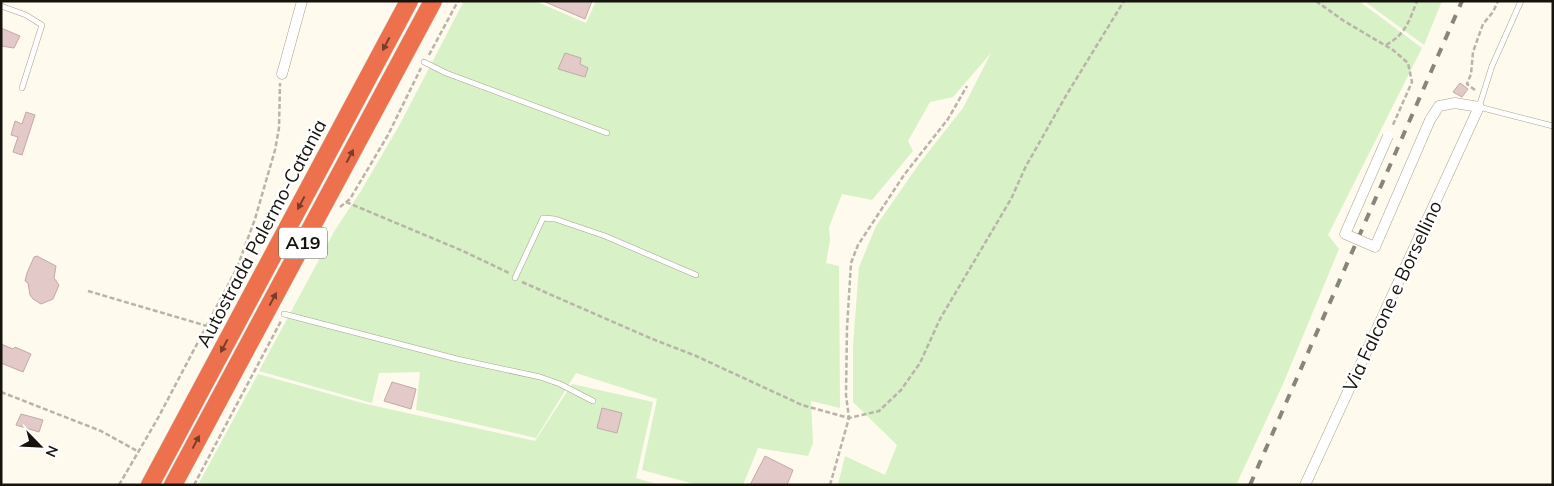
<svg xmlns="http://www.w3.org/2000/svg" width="1554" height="486" font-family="Mulish,sans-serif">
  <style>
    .grass { fill: #d8f1c7 }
    .building { fill: #e3cac9; stroke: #c1a9a7 }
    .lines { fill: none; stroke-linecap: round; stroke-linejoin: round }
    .lane-casing { stroke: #a9a28f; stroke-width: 6 }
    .street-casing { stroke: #a9a28f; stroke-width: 11 }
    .highway-casing { stroke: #dad9d8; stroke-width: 19 }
    .path { stroke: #b8b4a9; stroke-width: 2.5; stroke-dasharray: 5 2.5; stroke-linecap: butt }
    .lane { stroke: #fff; stroke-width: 5 }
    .street { stroke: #fff; stroke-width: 10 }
    .highway { stroke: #ed714c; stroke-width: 18 }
    .rail { stroke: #88857b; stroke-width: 4; stroke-dasharray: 9 9; stroke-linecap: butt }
    .street-bridge-casing { stroke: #a9a28f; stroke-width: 11; stroke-linecap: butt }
    .street-bridge { stroke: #fff; stroke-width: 10 }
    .oneway { fill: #763d29 }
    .labels { text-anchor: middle; stroke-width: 5; stroke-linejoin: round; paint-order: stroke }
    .shield { fill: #fff; stroke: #5b5a55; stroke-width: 1 }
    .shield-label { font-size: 18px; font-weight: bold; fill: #15130c }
    .street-label { font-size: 19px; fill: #15130c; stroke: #fff }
  </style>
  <rect width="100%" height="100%" fill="#fefaed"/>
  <path class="grass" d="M464 1H535L586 23 596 1H1359L1422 48 1328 235 1339 249 1283 384 1236 485H838L845 456 885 475 897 445 853 402V346L859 267 876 226 919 164 963 108 991 53 953 97 930 102 908 141 913 151 872 200 842 194 829 227 830 240 826 263 839 266 840 408 811 401 813 443 808 456 758 448 743 485H698L642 470 657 399 576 373 536 438 416 410 420 372 379 373 372 403 259 371 335 230 361 191 400 124Z
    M1364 1H1442L1424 45Z
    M258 374 366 404 535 441 572 384 653 402 636 478 659 485H198Z"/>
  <path class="building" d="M543 1H592L585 19Z
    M1 28 20 36 14 48 1 46Z
    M565 53 581 58 580 64 588 68 585 77 558 69Z
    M1460 83 1468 89 1462 97 1453 92Z
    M26 112 35 115 22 155 13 152 18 137 11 135 15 121 22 124Z
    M37 256 56 266 54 278 59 285 53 299 41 304 33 299 30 295 28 283 25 281 27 273 34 257Z
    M1 344 13 349 15 347 31 354 23 372 1 363Z
    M392 382 416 389 411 409 384 401Z
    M602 408 622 413 617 433 597 428Z
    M21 414 43 420 39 432 16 425Z
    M765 456 793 470 787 485H750Z"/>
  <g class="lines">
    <g class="lane-casing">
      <path id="lane" d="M1521 1 1492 66 1479 107 1553 126
        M1 6 26 15 42 25 22 88
        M424 62 446 73 607 133
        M515 278 543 218 555 219 605 236 696 275
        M284 314 457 359 540 377 560 384 593 401"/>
    </g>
    <g class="street-casing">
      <path id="street" d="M282 74 302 1
        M1305 485 1479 107 1455 103 1439 106 1430 120"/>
    </g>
    <g class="highway-casing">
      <path id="highway" d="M150 485 409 1
        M173 485 433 1"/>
    </g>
    <path class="path" d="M1316 1 1344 21 1393 50 1408 63 1412 82 1392 127
      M1386 45C1406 34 1409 21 1417 1
      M429 55 458 1
      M1475 90 1467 84 1471 74 1473 52 1483 24 1493 12 1498 1
      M346 202 463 251 509 273
      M340 207 350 199 388 135 421 68
      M522 282 650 338 696 356 802 405 849 418 879 411 901 390 920 363 940 319 1011 199 1026 166 1067 94 1124 1
      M88 291 207 326
      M1 392 101 431 139 452
      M119 485 158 418 237 268 255 219 275 150 279 128 280 83
      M194 485 281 321
      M830 485 849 418 846 395 847 328 851 263 858 245 904 175 948 119 967 86"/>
    <use href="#lane" class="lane"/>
    <use href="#street" class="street"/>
    <use href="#highway" class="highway"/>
    <path class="rail" d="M1250 485 1462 1"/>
    <g class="street-bridge-casing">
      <path id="street-bridge" d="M1388 136 1345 234 1375 247 1430 120"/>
    </g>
    <use href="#street-bridge" class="street-bridge"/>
  </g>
  <defs><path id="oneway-solid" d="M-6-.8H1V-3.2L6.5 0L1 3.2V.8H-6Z" transform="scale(1.25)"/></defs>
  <g class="oneway">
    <use href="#oneway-solid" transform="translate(386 44) rotate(118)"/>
    <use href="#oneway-solid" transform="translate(350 156) rotate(-62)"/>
    <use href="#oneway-solid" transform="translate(301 203) rotate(118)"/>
    <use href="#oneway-solid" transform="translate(273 299) rotate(-62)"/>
    <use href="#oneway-solid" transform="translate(224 346) rotate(118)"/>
    <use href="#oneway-solid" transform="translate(196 442) rotate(-62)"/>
  </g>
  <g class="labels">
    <rect class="shield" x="279" y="227.5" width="48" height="31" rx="4"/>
    <g class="shield-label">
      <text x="303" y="249">A19</text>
    </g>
    <g class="street-label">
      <text transform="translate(261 233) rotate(-62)" y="7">Autostrada Palermo-Catania</text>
      <text transform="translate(1392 296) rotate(-65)" y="7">Via Falcone e Borsellino</text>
    </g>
  </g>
  <rect width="1554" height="486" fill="none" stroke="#15130c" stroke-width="5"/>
  <g transform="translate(40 446) rotate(114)" stroke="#ffffff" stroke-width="4" paint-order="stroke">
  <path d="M0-4L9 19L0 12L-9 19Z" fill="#15130c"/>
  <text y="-8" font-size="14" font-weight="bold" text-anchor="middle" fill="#15130c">N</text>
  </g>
</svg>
